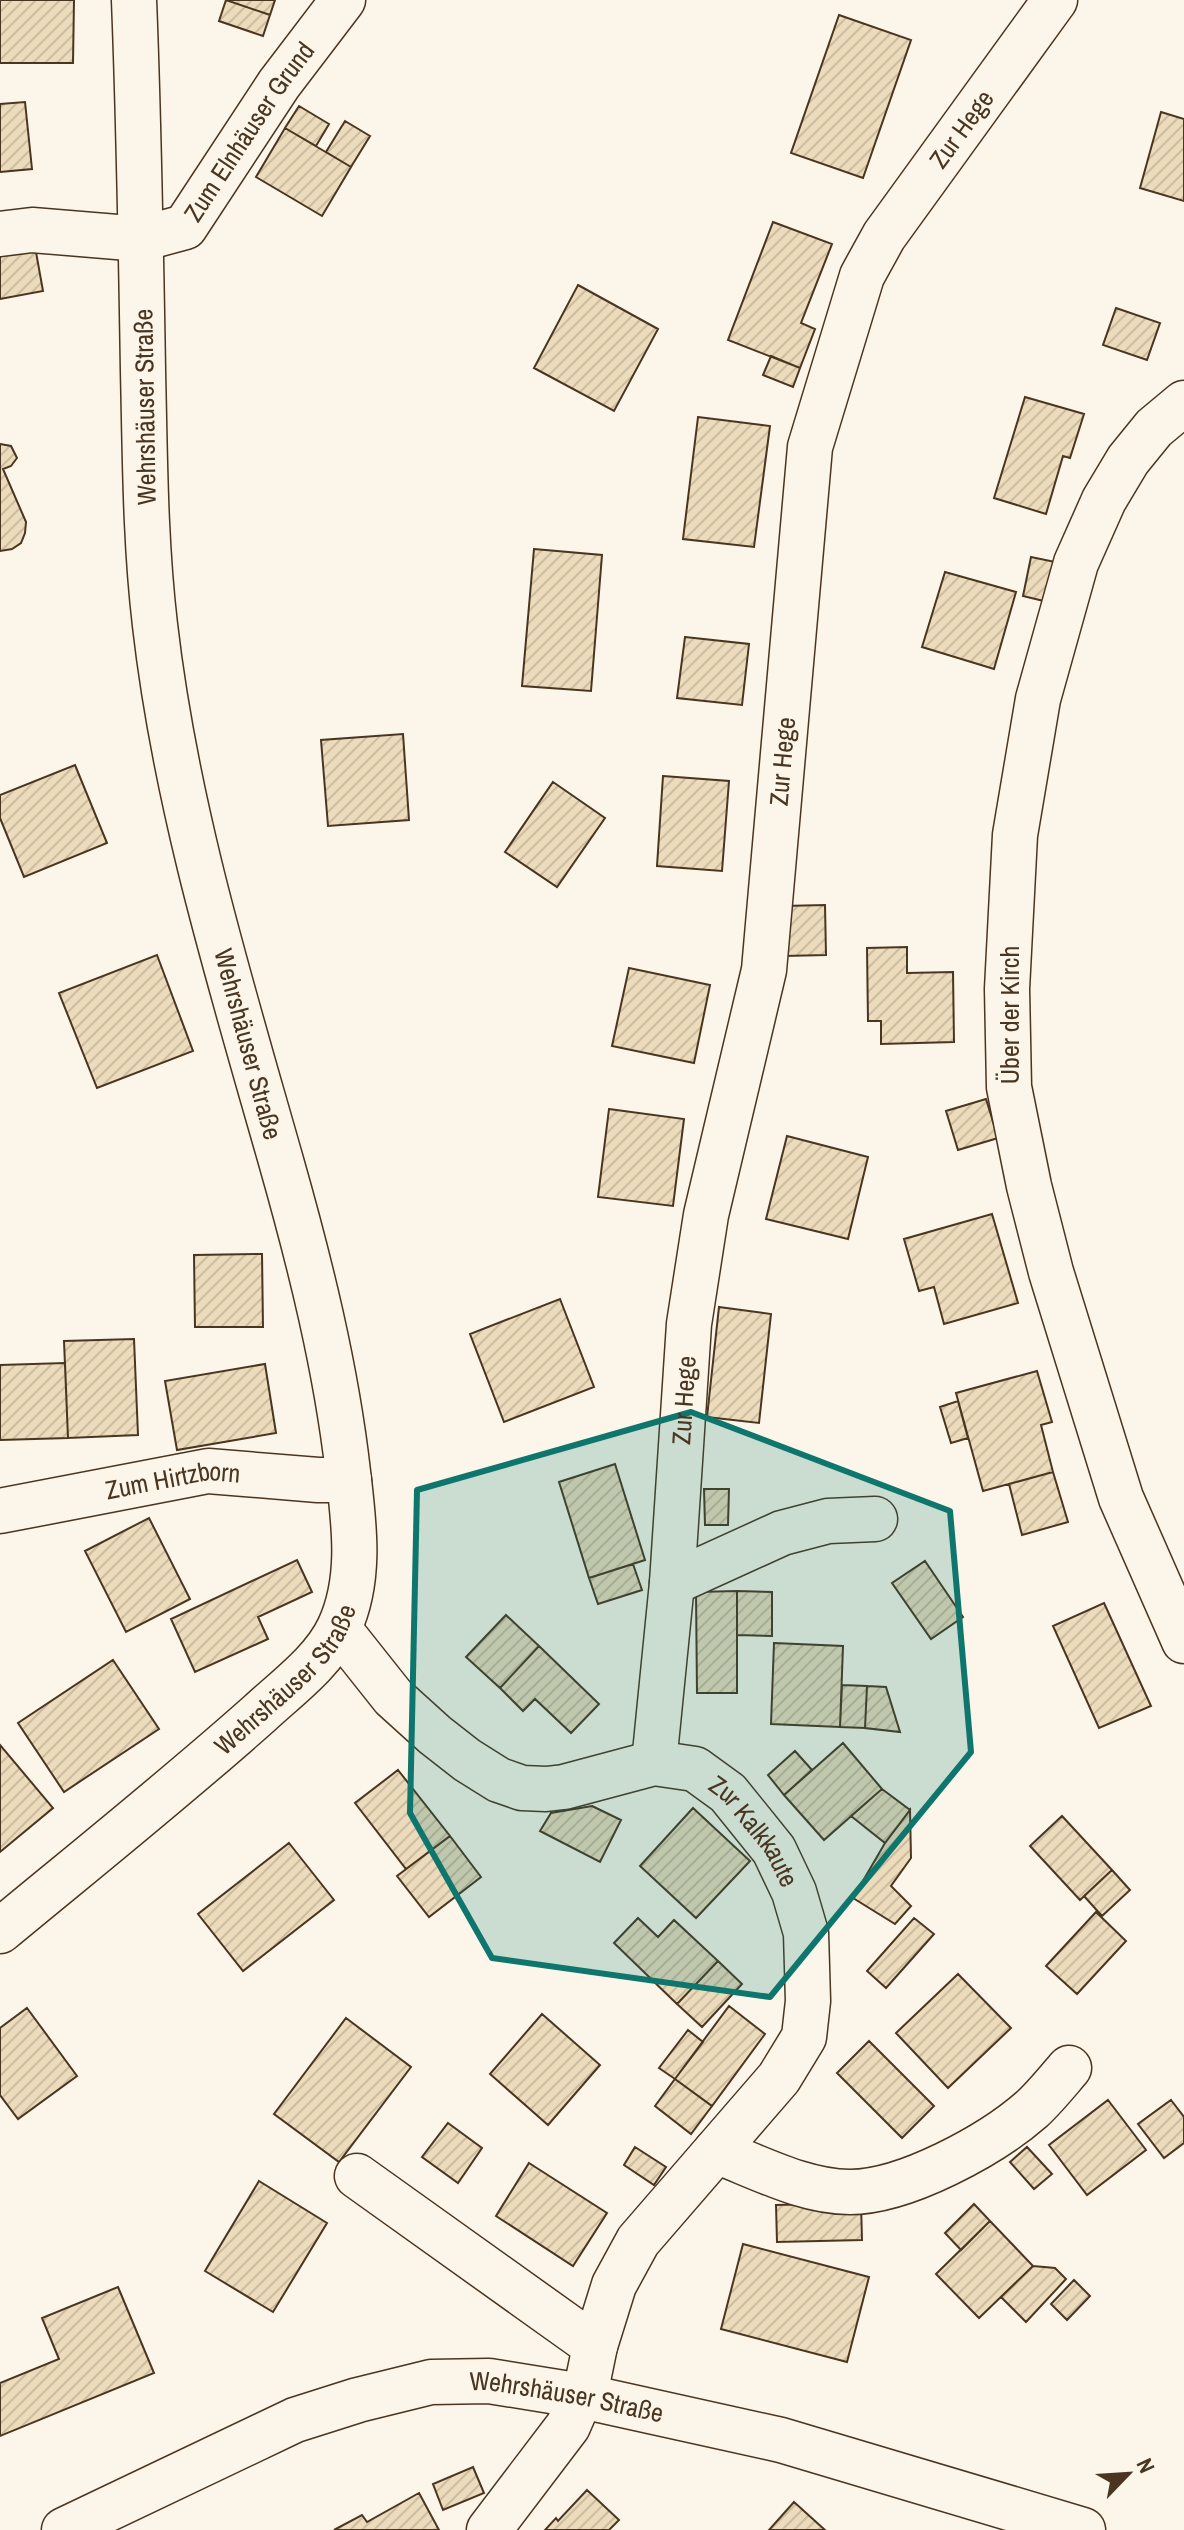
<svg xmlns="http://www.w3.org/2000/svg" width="1184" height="2530" font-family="'Archivo Narrow',sans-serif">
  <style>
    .building { fill: url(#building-hatch); stroke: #4a3520; stroke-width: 2 }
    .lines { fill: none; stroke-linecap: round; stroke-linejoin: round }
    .minor-casing { stroke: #4a3520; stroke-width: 47 }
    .tertiary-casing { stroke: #4a3520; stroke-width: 47 }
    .minor { stroke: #fbf6e9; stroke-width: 44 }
    .tertiary { stroke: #fbf6e9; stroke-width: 44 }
    .marked { fill: #0f766e; fill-opacity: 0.2; stroke: #0f766e; stroke-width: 6; stroke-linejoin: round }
    .labels { text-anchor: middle; stroke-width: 6; stroke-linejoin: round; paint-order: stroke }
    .street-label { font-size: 26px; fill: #4a3520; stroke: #fbf6e9 }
  </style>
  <defs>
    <pattern id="building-hatch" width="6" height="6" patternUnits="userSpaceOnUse" patternTransform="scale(2)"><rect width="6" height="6" fill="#ecdcbc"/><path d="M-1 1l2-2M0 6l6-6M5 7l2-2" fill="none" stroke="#ccbda1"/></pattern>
  </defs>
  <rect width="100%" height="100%" fill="#fbf6e9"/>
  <path class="building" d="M0 0H74L73 63H0Z
    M226 0 270 15 263 36 219 21Z
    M226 0H275L270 15Z
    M839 15 911 40 863 178 791 153Z
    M25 102 32 169 0 172V104Z
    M299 106 329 124 316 146 285 128Z
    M1161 112 1184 119V201L1140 188Z
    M345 121 370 136 351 167 326 152Z
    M285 128 351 167 322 216 256 177Z
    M773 222 832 244 801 323 815 329 800 368 728 340Z
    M34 241 43 291 0 299V248Z
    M578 285 658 329 614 411 534 368Z
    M1116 308 1160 323 1147 360 1103 345Z
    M771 356 800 368 793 387 763 375Z
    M1025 397 1084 414 1070 458 1063 456 1046 514 994 498Z
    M698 417 770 426 754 547 683 539Z
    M0 444 11 446 17 458 11 466 3 469 26 522 25 533 21 543 12 549 0 551Z
    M534 549 602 555 591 691 522 686Z
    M1031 557 1060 563 1052 603 1023 596Z
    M945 572 1016 592 994 669 922 647Z
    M685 637 749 644 742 705 677 698Z
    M403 734 409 820 328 826 321 740Z
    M75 765 107 843 24 877 0 818V795Z
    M663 776 729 781 722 871 657 866Z
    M553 782 605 818 557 887 505 852Z
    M825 905 826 955 784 956 783 906Z
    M907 947V973L953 972 954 1042 881 1044V1021H868L867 948Z
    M157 955 193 1051 97 1088 59 993Z
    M629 968 710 985 694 1063 612 1046Z
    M986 1099 998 1138 958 1150 946 1111Z
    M609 1109 684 1119 673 1206 598 1197Z
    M787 1136 868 1157 848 1239 766 1219Z
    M992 1214 1018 1303 944 1324 934 1287 919 1291 904 1239Z
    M262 1254 263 1327H195L194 1255Z
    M560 1299 594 1387 504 1422 470 1334Z
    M719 1307 771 1314 759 1423 707 1417Z
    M134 1339 138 1435 68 1438 64 1341Z
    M65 1363 68 1438 0 1440V1365Z
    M265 1364 276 1433 177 1450 165 1381Z
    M1037 1371 1052 1422 1041 1425 1053 1472 983 1491 956 1393Z
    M958 1401 968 1438 951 1443 940 1407Z
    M615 1464 645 1560 589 1578 559 1482Z
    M1053 1472 1068 1522 1022 1535 1009 1484Z
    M704 1489H729L728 1525H705Z
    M149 1518 190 1599 126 1632 85 1551Z
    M297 1560 312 1592 258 1617 268 1639 195 1672 171 1619Z
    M925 1561 963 1617 931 1639 892 1583Z
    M633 1564 642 1590 598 1604 589 1578Z
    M737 1591 772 1592V1636L737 1635Z
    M737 1591V1693H697L696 1592Z
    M1104 1603 1151 1706 1099 1728 1053 1626Z
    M506 1615 539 1646 500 1688 466 1657Z
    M774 1643 843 1646 840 1727 771 1724Z
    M539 1646 599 1704 571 1733 535 1699 523 1711 500 1688Z
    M113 1660 159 1729 64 1792 18 1723Z
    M842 1685 867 1686 865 1728 840 1727Z
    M867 1686 886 1687 900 1732 865 1728Z
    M843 1743 882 1789 824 1840 784 1795Z
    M0 1745 53 1808 0 1852Z
    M795 1751 812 1770 784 1795 768 1775Z
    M398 1770 450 1836 406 1869 355 1803Z
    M882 1789 910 1810 885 1843 851 1816Z
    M592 1806 621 1820 600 1862 540 1831 551 1813Z
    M693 1808 750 1861 696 1918 640 1866Z
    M910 1810 911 1858 891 1886 911 1906 895 1924 853 1898 885 1843Z
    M1062 1816 1112 1870 1080 1900 1030 1846Z
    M450 1836 481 1877 429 1917 397 1876Z
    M289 1843 334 1900 243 1971 198 1914Z
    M1112 1870 1130 1890 1102 1916 1084 1896Z
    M1096 1912 1126 1941 1077 1994 1046 1966Z
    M638 1918 658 1937 674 1920 718 1961 677 2004 614 1943Z
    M914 1918 934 1934 886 1988 867 1971Z
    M718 1961 742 1984 702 2027 677 2004Z
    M958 1974 1011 2028 948 2088 896 2033Z
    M729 2006 765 2034 712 2106 675 2079Z
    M27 2008 77 2076 18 2119 0 2095V2028Z
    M542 2014 600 2065 548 2125 490 2074Z
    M346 2018 411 2067 339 2162 274 2114Z
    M688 2030 703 2042 675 2079 659 2068Z
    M869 2041 934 2106 902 2138 837 2073Z
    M675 2079 712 2106 691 2134 655 2106Z
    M1108 2100 1146 2150 1087 2195 1049 2145Z
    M1171 2100 1184 2117V2143L1164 2158 1138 2124Z
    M448 2123 482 2148 458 2183 422 2157Z
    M635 2147 666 2167 654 2185 624 2165Z
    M1027 2147 1052 2174 1034 2189 1010 2162Z
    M529 2163 607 2213 573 2266 496 2216Z
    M259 2181 327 2223 273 2312 205 2271Z
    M861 2203 862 2240 777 2242 776 2205Z
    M974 2204 990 2221 961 2250 945 2233Z
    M990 2221 1033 2266 979 2318 936 2274Z
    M743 2244 869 2277 847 2362 721 2329Z
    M1033 2266 1055 2268 1066 2279 1026 2322 1001 2297Z
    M1074 2280 1090 2296 1067 2320 1051 2304Z
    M118 2287 154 2373 0 2436V2383L59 2359 42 2318Z
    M473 2467 484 2493 443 2510 433 2484Z
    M587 2490 619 2520 609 2530H545L556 2518 558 2521Z
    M419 2493 439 2530H334L362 2515 367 2522Z
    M794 2502 825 2530H769Z"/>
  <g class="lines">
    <g class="minor-casing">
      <g id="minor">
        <path id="s1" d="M0 234 32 230 141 239 185 227 279 84 343 0"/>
        <path d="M1184 403 1154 428 1128 460 1104 500 1076 563 1038 699 1015 835 1007 989 1009 1087 1029 1186 1051 1272 1121 1498 1184 1641"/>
        <path id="s2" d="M0 1511 208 1471 318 1480H349"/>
        <path d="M672 1583 782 1533 828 1521 875 1519"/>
        <path id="s3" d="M339 1629 393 1697 435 1735 467 1760 499 1780 522 1788 546 1789 564 1787 654 1763 695 1769 728 1793 774 1850 794 1892 806 1933 808 2001 804 2037 779 2078 638 2241 614 2285 595 2346 588 2380 568 2426 489 2530"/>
        <path id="s4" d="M654 1763 672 1583 689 1324 706 1215 764 970 810 447 862 276 884 236 1055 0"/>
        <path d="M716 2151C758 2167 804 2192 850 2192 905 2192 991 2145 1032 2109 1045 2097 1057 2082 1069 2068"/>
        <path d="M357 2176 595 2346"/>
      </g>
    </g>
    <g class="tertiary-casing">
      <g id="tertiary">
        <path id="s5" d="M0 1931C87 1859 176 1788 260 1713 287 1688 323 1662 339 1628 362 1579 354 1523 348 1472 336 1367 310 1263 281 1161 231 985 176 808 155 625 145 541 145 455 143 371 141 247 139 124 134 0"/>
        <path id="s6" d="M64 2530 295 2420 358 2400 431 2382 489 2381 582 2396 781 2440 1083 2530"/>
      </g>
    </g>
    <use href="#minor" class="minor"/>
    <use href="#tertiary" class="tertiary"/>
  </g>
  <path class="marked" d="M691 1412 950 1511 971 1752 770 1997 492 1958 410 1813 417 1490Z"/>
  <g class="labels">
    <g class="street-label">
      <text dy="9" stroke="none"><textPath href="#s4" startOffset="1684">Zur Hege</textPath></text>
      <text dy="9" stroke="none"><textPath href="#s1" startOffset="302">Zum Elnhäuser Grund</textPath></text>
      <text transform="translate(145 407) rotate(-91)" y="9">Wehrshäuser Straße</text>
      <text dy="9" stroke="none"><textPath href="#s4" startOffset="1012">Zur Hege</textPath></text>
      <text transform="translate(1010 1015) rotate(-90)" y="9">Über der Kirch</text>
      <text transform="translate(248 1044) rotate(75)" y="9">Wehrshäuser Straße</text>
      <text dy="9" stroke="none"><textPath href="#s4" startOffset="364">Zur Hege</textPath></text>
      <text dy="9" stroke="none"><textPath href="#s2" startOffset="176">Zum Hirtzborn</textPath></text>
      <text dy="9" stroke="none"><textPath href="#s5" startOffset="382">Wehrshäuser Straße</textPath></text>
      <text dy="9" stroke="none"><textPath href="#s3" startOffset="510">Zur Kalkkaute</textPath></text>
      <text dy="9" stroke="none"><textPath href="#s6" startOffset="534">Wehrshäuser Straße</textPath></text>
    </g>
  </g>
  <g transform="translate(1128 2474) rotate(65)" stroke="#fbf6e9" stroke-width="6" paint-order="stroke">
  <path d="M0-6L14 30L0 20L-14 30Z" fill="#4a3520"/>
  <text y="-12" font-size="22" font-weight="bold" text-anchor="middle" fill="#4a3520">N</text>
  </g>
</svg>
